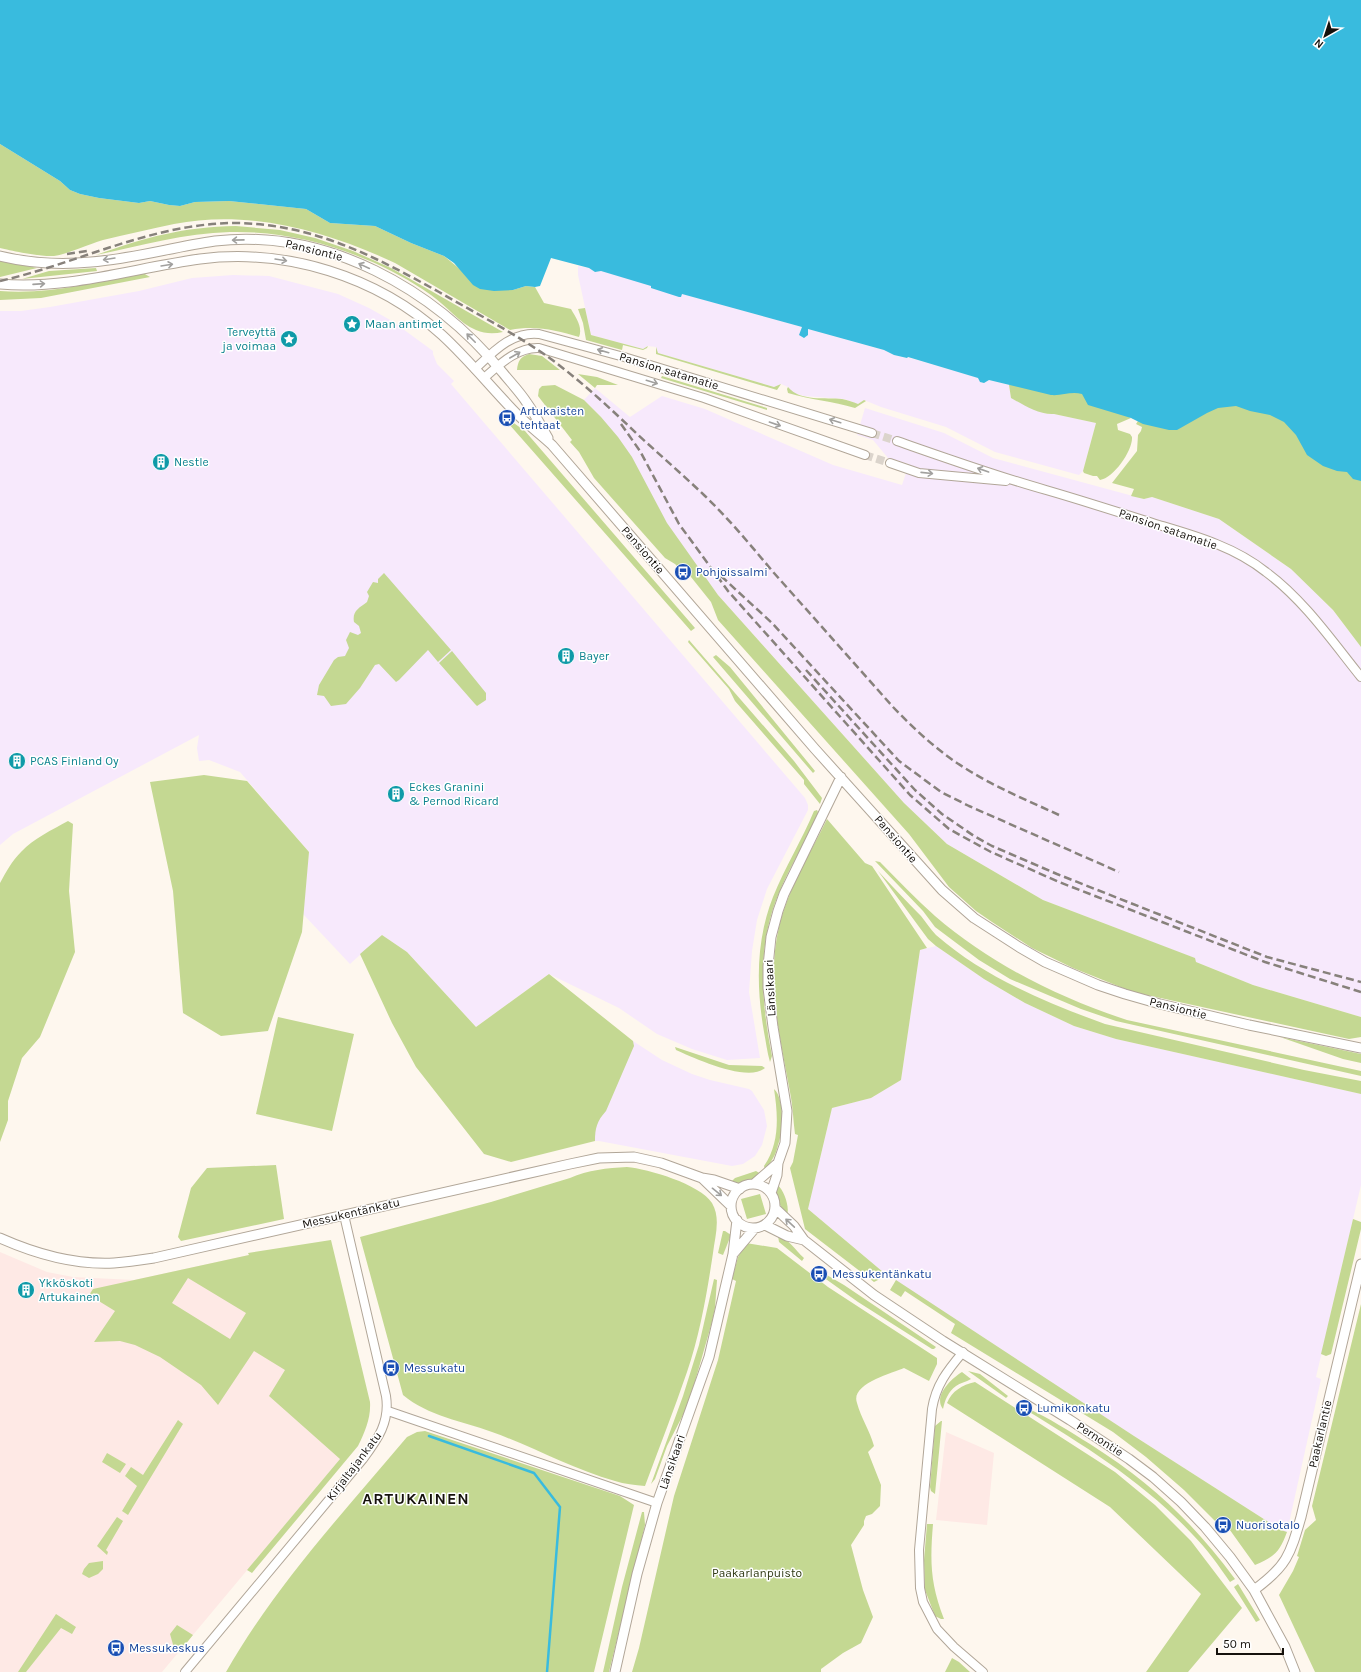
<svg xmlns="http://www.w3.org/2000/svg" width="1361" height="1672" font-family="Karla,sans-serif">
  <style>
    .commercial { fill: #fee9e5 }
    .industrial { fill: #f7e9fc }
    .green { fill: #c4d892; fill-rule: evenodd }
    .water { fill: #39bbde }
    .lines { fill: none; stroke-linecap: round; stroke-linejoin: round }
    .stream { stroke: #39bbde; stroke-width: 2.5 }
    .minor-tunnel { stroke: #dbd4cc; stroke-width: 8; stroke-dasharray: 8 4; stroke-linecap: butt }
    .minor-casing { stroke: #b1a698; stroke-width: 10 }
    .tertiary-casing { stroke: #b1a698; stroke-width: 11 }
    .minor { stroke: #fff; stroke-width: 8 }
    .tertiary { stroke: #fff; stroke-width: 9 }
    .rail { stroke: #87817b; stroke-width: 2.5; stroke-dasharray: 8 4; stroke-linecap: butt }
    .oneway { stroke: #a1a09e }
    .labels { text-anchor: middle; stroke-width: 3; stroke-linejoin: round; paint-order: stroke }
    .street-label { font-size: 12px; fill: #15110c; stroke: #fff }
    .culture-label { font-size: 12px; fill: #0d838f; stroke: #fff; text-anchor: start }
    .transit-label { font-size: 12px; fill: #164399; stroke: #fff; text-anchor: start }
    .park-label { font-size: 12px; fill: #2f3913; stroke: #fff }
    .district-label { font-size: 16px; font-weight: bold; letter-spacing: 1px; fill: #15110c; stroke: #fff }
  </style>
  <rect width="100%" height="100%" fill="#fef7ee"/>
  <path class="commercial" d="M0 1252 47 1272 73 1277 134 1280 249 1255 340 1459 162 1672H0Z
    M946 1432 994 1453 987 1525 936 1520Z"/>
  <path class="industrial" d="M578 266 589 268 595 272 601 271 802 327 801 331 807 333 808 329 884 350 894 355 907 358V357L979 378 980 382 984 383 989 380 1009 385 1011 398 1047 414H1054L1096 423 1083 471 1079 475 995 452 946 427 881 407 864 400 858 404 844 399 804 396 793 393 788 387 781 384 774 387 658 353 656 347 648 346 643 349 591 335 578 275Z
    M233 275 269 276 338 294 369 308 392 321 433 351V354L437 364 454 381 451 384 805 798 808 805V810L767 889 757 920 752 951 749 992 760 1058 727 1060 692 1049 657 1034 619 1008 549 974 476 1027 407 952 382 935 350 964 303 914 309 852 240 772 209 760 199 761 197 748 199 735 13 834 0 845V311H21L50 307 139 291 192 278Z
    M595 388 630 417 662 396 705 409 833 465 902 485 909 464 888 458 873 440 857 435 865 408 944 433 993 458 1144 499 1152 497 1219 519 1291 569 1333 610 1361 647V1017L1253 985 1196 962 1194 958 1043 900 947 844 904 803 718 595 676 538 601 417 584 400Z
    M936 946 984 979 1025 1003 1074 1026 1116 1039 1361 1094V1185L1316 1377 1321 1379 1287 1532 1281 1530 1134 1436 883 1272 808 1209 832 1108 871 1098 901 1080 920 950Z
    M633 1041 662 1060 692 1074 710 1080 749 1089 752 1091 764 1110 767 1126 762 1145 755 1156 743 1164 732 1166 599 1141H595L588 1102 596 1074Z"/>
  <path class="green" d="M0 144 60 181 70 190 80 194 99 198 139 203 150 201 169 205 180 206 195 202 229 201 306 209 330 223 375 226 411 243 444 256 461 270 513 290 526 286 535 287 544 303 571 309C576 318 583 327 579 337 556 330 535 325 510 330L395 263C327 231 249 209 174 224 151 229 127 234 103 240 89 244 68 254 54 256 42 257 12 251 0 248Z
    M236 226 280 230 315 238 353 251 391 268 503 332C494 334 485 334 476 330 459 323 447 306 431 295 411 281 388 268 365 259 322 241 277 231 230 232 185 233 140 246 96 255 146 237 183 227 236 226Z
    M0 260 37 268 0 277Z
    M96 268 97 271 22 279 49 271Z
    M143 273 150 277 41 298 0 300V291C48 295 96 282 143 273Z
    M585 308 591 335 643 349 648 346 647 348 643 350 623 345 622 350 586 340 583 323 578 309Z
    M656 347 658 353 774 387 781 384 777 390 656 354Z
    M529 354 542 356 560 370H517C518 361 520 357 529 354Z
    M578 374 597 377 618 385H597L595 388Z
    M662 376 767 408V410L661 378Z
    M1053 376 1131 418 1117 424 1118 430 1130 434 1132 437C1133 450 1114 478 1100 480L1097 476H1093L1084 473 1083 471 1096 423 1054 414C1039 415 1024 405 1011 398L1009 385Z
    M555 385 584 400 601 417 618 437 632 457 667 523 718 595 904 803 947 844 1043 900 1195 958 1196 962 1253 985 1361 1017V1037L1349 1039 1133 992 1073 968 1032 948 992 922 976 911 949 887 909 834 718 620 711 602 683 567 680 569 675 564 665 558 594 478 579 452 570 442 572 440 538 396 539 389 542 386Z
    M788 387C800 402 826 397 842 399 848 400 853 402 858 404L864 400 866 401 855 408C833 401 810 400 788 393L787 389Z
    M1252 390 1361 459V647L1333 610 1291 569 1219 519 1152 497 1144 499 1131 496 1134 489 1112 483 1137 451 1138 435 1141 431 1142 427 1136 424 1138 421Z
    M511 421 525 431 695 628 691 631 508 423Z
    M384 573 451 650 438 662 428 650 399 680 396 682 379 664 375 665 360 688 346 704 331 706 324 696 317 695 319 685 334 660 338 657 345 656 349 648 346 640 350 632 358 635 361 633 359 626 354 622C352 611 359 608 367 602L369 596 367 592 373 582 378 583V579Z
    M689 640 794 761 822 798 820 804 804 784V780L735 701 729 689 688 642Z
    M452 651 486 693V700L477 706 475 704 439 663Z
    M716 655 730 667 815 771 813 773 713 657Z
    M204 775 247 781 309 852 302 932 268 1031 221 1036 183 1013 173 891 150 782Z
    M817 810 818 812 816 818C803 846 786 873 775 903 757 953 762 1005 772 1056L770 1062C767 1052 766 1042 764 1032 756 986 756 940 773 897 785 867 802 840 814 811Z
    M827 819 865 863 872 866 927 948 920 950 901 1080 871 1098 832 1108 808 1209 883 1272 878 1280 874 1282 805 1229 790 1168 793 1162 798 1135 795 1134C793 1120 793 1106 790 1092 780 1037 766 982 779 927 788 889 810 854 827 819Z
    M68 821 73 824 69 891 75 952 40 1037 22 1058 8 1101V1120L0 1142V883C6 872 12 861 21 852 34 838 52 830 68 821Z
    M875 861 880 862C898 880 916 899 935 916 991 964 1057 997 1127 1020L1361 1071V1076L1116 1021 1081 1009 1010 979 979 960 935 927 923 911Z
    M878 871C892 886 906 901 921 916 926 922 930 929 936 935 984 977 1045 1002 1105 1024L1304 1070 1361 1081V1094L1116 1039 1074 1026 1025 1003 984 979 936 946 928 939Z
    M382 935 407 952 476 1027 549 974 633 1041 634 1046 606 1111C597 1121 595 1128 595 1141L511 1162 484 1154 416 1067 392 1023 360 954Z
    M278 1017 354 1034 332 1131 256 1114Z
    M1280 1037 1361 1054V1063L1343 1059Z
    M675 1047 729 1065 762 1066 765 1068C748 1083 694 1058 676 1050Z
    M774 1089C785 1099 783 1132 778 1145 776 1155 771 1162 765 1170L764 1166C780 1143 778 1115 774 1089Z
    M276 1165 284 1219 181 1241 178 1237 191 1188 207 1168Z
    M627 1167C648 1169 700 1184 712 1203 721 1218 715 1237 713 1253 707 1293 700 1334 687 1372 674 1410 659 1448 645 1486 635 1485 624 1484 615 1481 572 1469 534 1447 492 1432 462 1421 428 1416 403 1395L360 1237 491 1202 570 1178C588 1170 607 1168 627 1167Z
    M756 1171 761 1174C752 1180 742 1185 731 1182L735 1178Z
    M778 1185C784 1191 790 1207 787 1215 780 1207 774 1196 778 1185Z
    M760 1194 766 1214 747 1219 741 1199Z
    M1353 1219 1361 1222V1229L1331 1354 1326 1356 1321 1354Z
    M723 1231H725L731 1235 723 1255 718 1253Z
    M778 1236C790 1240 795 1250 804 1258L802 1261 779 1242Z
    M331 1240 370 1402C371 1418 365 1432 358 1446L252 1573 247 1570 340 1459 269 1396 285 1370 254 1351 218 1405 201 1385 160 1357 135 1345 120 1341 94 1342 115 1311 89 1295 93 1289 249 1255 248 1253ZM188 1278 246 1313 230 1339 172 1303Z
    M746 1243 777 1248 828 1287 937 1358V1364L929 1381 904 1368C892 1373 850 1384 857 1403 861 1418 870 1431 874 1446L868 1452 881 1485 880 1506 872 1514 866 1516 864 1521V1525L851 1545 863 1590 873 1617 861 1643 843 1653 821 1669V1672H632L639 1648 674 1496 718 1360 736 1281 732 1279 738 1257Z
    M825 1274 844 1285 936 1347 934 1349H932L858 1302 823 1277Z
    M714 1279 717 1280 715 1308 712 1322 690 1399 684 1413 667 1446 655 1479 651 1484 683 1396 699 1345Z
    M896 1280 1134 1436 1281 1530 1287 1532C1280 1551 1275 1557 1255 1565L1222 1519 1216 1522 1184 1490 1146 1457 1113 1432 951 1333 955 1324 905 1291 901 1297 890 1290Z
    M1361 1304V1672H1315L1279 1595 1293 1571 1299 1557 1297 1556 1305 1530 1316 1520 1312 1506Z
    M968 1371 980 1374 1008 1396 1006 1398Z
    M962 1372 971 1379C966 1382 960 1383 956 1386 948 1392 945 1400 943 1409 933 1396 951 1379 962 1372Z
    M975 1382 1115 1472 1155 1505 1191 1541 1242 1608 1188 1672H1146L1201 1594 1110 1507 947 1403C952 1391 962 1385 975 1382Z
    M1027 1408C1049 1418 1069 1431 1090 1444 1151 1483 1192 1521 1235 1579L1230 1582C1219 1566 1207 1549 1193 1535 1145 1483 1085 1446 1026 1410Z
    M178 1420 183 1424 128 1515 122 1511 137 1486 125 1476 131 1467 143 1475Z
    M941 1421H942L935 1494 931 1491 930 1487 935 1426Z
    M425 1431 620 1496 634 1505 594 1672H226C275 1586 343 1513 407 1437L417 1432Z
    M107 1453 126 1464 120 1473 102 1462Z
    M642 1512H644L645 1525 609 1672H603L622 1587Z
    M117 1517 123 1521 106 1550 108 1552 107 1555 97 1546Z
    M927 1524H933C930 1561 930 1583 944 1619H941L935 1616 925 1590 924 1560Z
    M103 1561V1569L98 1574 89 1578 82 1574 84 1569 89 1563Z
    M1238 1584 1260 1620 1256 1622 1234 1587Z
    M56 1614 76 1627 72 1634 61 1628 26 1672H18Z
    M177 1625 193 1635 180 1651 174 1648 170 1634Z
    M952 1658 959 1662 970 1672H945Z"/>
  <path class="water" d="M0 0H1361V481L1353 479 1347 472 1337 471 1323 466 1307 455 1296 435 1284 422 1270 415 1250 411 1236 406 1218 408 1207 413 1177 430H1169L1143 424 1131 418 1088 405 1082 394C1071 391 1062 396 1051 395L989 380 984 383 980 382 978 378 908 357 907 358 894 355 884 350 808 329V335L804 338 799 335 802 327 682 294 681 297H679L651 288V286L601 271 595 272 589 268 551 258 540 286 535 287 526 286 513 290 494 291 480 289 473 285 454 263 444 256 411 243 375 226 330 223 306 209 229 201 195 202 180 206 169 205 150 201 139 203 99 198 80 194 70 190 60 181 0 144Z"/>
  <g class="lines">
    <path class="stream" d="M429 1436 534 1473 560 1507 547 1672"/>
    <path class="minor-tunnel" d="M872 433 897 441
      M865 455 890 463"/>
    <g class="minor-casing">
      <path id="minor" d="M475 369C493 352 512 331 539 334L624 357 872 433
        M484 378C499 365 517 347 539 348L704 398 865 455
        M897 441C946 458 996 476 1046 490 1084 501 1121 513 1159 525 1196 536 1235 547 1266 572 1304 600 1332 641 1361 677
        M890 463 919 473 1006 481
        M963 1352C947 1371 936 1385 932 1409L919 1550 920 1588 923 1602 937 1629 954 1647 983 1672
        M388 1411 657 1503
        M185 1672 363 1459C378 1439 390 1422 386 1396L344 1215"/>
    </g>
    <g class="tertiary-casing">
      <path id="tertiary" d="M0 256C29 263 61 265 91 262 132 259 173 247 215 241 327 228 434 289 503 373 511 383 520 392 527 403 535 414 541 426 548 438
        M0 284C67 290 134 268 200 259 286 248 377 276 442 335 467 358 489 385 512 409 524 422 539 433 552 445L815 749 942 890 974 918 1019 947 1045 962 1098 985 1125 994 1160 1004 1249 1025 1361 1048
        M702 1178 731 1206
        M754 1184 778 1163
        M731 1206a22 22 0 1 1 44 0a22 22 0 1 1-44 0Z
        M771 1193 777 1175 778 1163 785 1143 787 1111 773 1027 768 988V966L771 937 778 911 784 894 841 777
        M775 1208 794 1226 804 1240 874 1295 943 1341 1070 1420 1129 1459 1153 1477 1181 1502 1205 1527 1230 1557 1254 1590 1285 1647 1295 1672
        M765 1225 787 1236 804 1240
        M0 1238C36 1254 75 1265 114 1263 128 1262 141 1260 154 1258L570 1164 599 1158 634 1157 661 1163 702 1178 714 1180 740 1189
        M733 1254 755 1228
        M1254 1590C1287 1566 1290 1555 1301 1517L1361 1264
        M615 1672 637 1574 657 1503 709 1357 733 1254 737 1220"/>
    </g>
    <use href="#minor" class="minor"/>
    <use href="#tertiary" class="tertiary"/>
    <path class="rail" d="M67 254 87 251
      M0 281C79 263 153 223 236 223 313 224 374 256 439 292 477 314 516 334 551 359 582 382 610 408 637 434 660 455 683 475 705 496 730 520 752 547 774 573 814 618 854 663 893 707 916 731 940 753 968 770 997 788 1029 801 1059 815
      M621 424 640 451 679 524 728 591 910 795 949 829 991 852 1059 882 1265 962 1361 992
      M721 576 772 623 899 761 941 792 969 806 1119 872
      M806 670 915 790 942 814 974 836 992 846 1057 874 1267 957 1361 982"/>
  </g>
  <defs><path id="oneway-shaft" d="M-6 0H5M1.5-3L5.5 0L1.5 3" fill="none" stroke-width="1.6" stroke-linecap="round" stroke-linejoin="round"/></defs>
  <g class="oneway">
    <use href="#oneway-shaft" transform="translate(238 240) rotate(179)"/>
    <use href="#oneway-shaft" transform="translate(109 259) rotate(171)"/>
    <use href="#oneway-shaft" transform="translate(281 260) rotate(9)"/>
    <use href="#oneway-shaft" transform="translate(167 265) rotate(-9)"/>
    <use href="#oneway-shaft" transform="translate(364 266) rotate(-155)"/>
    <use href="#oneway-shaft" transform="translate(39 284) rotate(-4)"/>
    <use href="#oneway-shaft" transform="translate(471 338) rotate(-135)"/>
    <use href="#oneway-shaft" transform="translate(603 351) rotate(-164)"/>
    <use href="#oneway-shaft" transform="translate(515 355) rotate(-30)"/>
    <use href="#oneway-shaft" transform="translate(652 382) rotate(17)"/>
    <use href="#oneway-shaft" transform="translate(835 421) rotate(-163)"/>
    <use href="#oneway-shaft" transform="translate(775 424) rotate(19)"/>
    <use href="#oneway-shaft" transform="translate(983 470) rotate(-161)"/>
    <use href="#oneway-shaft" transform="translate(927 473) rotate(6)"/>
    <use href="#oneway-shaft" transform="translate(717 1192) rotate(39)"/>
    <use href="#oneway-shaft" transform="translate(790 1223) rotate(-137)"/>
  </g>
  <defs>
    <g id="sight-disc" transform="scale(0.9)"><circle r="9.5" fill="#0f9aa8" stroke="#fff"/><path d="M0-6L1.8-2.2L6-1.7L2.9 1.2L3.7 5.4L0 3.3L-3.7 5.4L-2.9 1.2L-6-1.7L-1.8-2.2Z" fill="#fff"/></g>
    <g id="bus-disc" transform="scale(0.9)"><circle r="9.5" fill="#1a4fb4" stroke="#fff"/><path d="M-5-6H5V4H4V6H2V4H-2V6H-4V4H-5ZM-3.5-4V0h7V-4ZM-3.5 1.2v1.5H-2V1.2ZM2 1.2v1.5H3.5V1.2Z" fill="#fff"/></g>
    <g id="building-disc" transform="scale(0.9)"><circle r="9.5" fill="#0f9aa8" stroke="#fff"/><path d="M-4-6H4V6H1V3H-1V6H-4ZM-2.5-4.3h1.7v1.8h-1.7ZM.8-4.3h1.7v1.8H.8ZM-2.5-1h1.7V.8h-1.7ZM.8-1h1.7V.8H.8Z" fill="#fff"/></g>
  </defs>
  <g fill-rule="evenodd">
    <use href="#sight-disc" x="352" y="324"/>
    <use href="#sight-disc" x="289" y="339"/>
    <use href="#bus-disc" x="507" y="418"/>
    <use href="#building-disc" x="161" y="462"/>
    <use href="#bus-disc" x="683" y="572"/>
    <use href="#building-disc" x="566" y="656"/>
    <use href="#building-disc" x="17" y="761"/>
    <use href="#building-disc" x="396" y="794"/>
    <use href="#bus-disc" x="819" y="1274"/>
    <use href="#building-disc" x="26" y="1290"/>
    <use href="#bus-disc" x="391" y="1368"/>
    <use href="#bus-disc" x="1024" y="1408"/>
    <use href="#bus-disc" x="1223" y="1525"/>
    <use href="#bus-disc" x="116" y="1648"/>
  </g>
  <g class="labels">
    <g class="street-label">
      <text transform="translate(314 250) rotate(14)" y="4">Pansiontie</text>
      <text transform="translate(669 371) rotate(17)" y="4">Pansion satamatie</text>
      <text transform="translate(1168 529) rotate(19)" y="4">Pansion satamatie</text>
      <text transform="translate(643 550) rotate(49)" y="4">Pansiontie</text>
      <text transform="translate(896 839) rotate(49)" y="4">Pansiontie</text>
      <text transform="translate(770 988) rotate(-93)" y="4">Länsikaari</text>
      <text transform="translate(1178 1008) rotate(14)" y="4">Pansiontie</text>
      <text transform="translate(351 1213) rotate(-13)" y="4">Messukentänkatu</text>
      <text transform="translate(1320 1434) rotate(-77)" y="4">Paakarlantie</text>
      <text transform="translate(1100 1439) rotate(33)" y="4">Pernontie</text>
      <text transform="translate(672 1462) rotate(-71)" y="4">Länsikaari</text>
      <text transform="translate(354 1466) rotate(-53)" y="4">Kirjaltajankatu</text>
    </g>
    <g class="culture-label">
      <text x="365" y="328">Maan antimet</text>
      <text x="276" y="336" text-anchor="end">Terveyttä<tspan x="276" dy="14">ja voimaa</tspan></text>
      <text x="174" y="466">Nestle</text>
      <text x="579" y="660">Bayer</text>
      <text x="30" y="765">PCAS Finland Oy</text>
      <text x="409" y="791">Eckes Granini<tspan x="409" dy="14">&amp; Pernod Ricard</tspan></text>
      <text x="39" y="1287">Ykköskoti<tspan x="39" dy="14">Artukainen</tspan></text>
    </g>
    <g class="transit-label">
      <text x="520" y="415">Artukaisten<tspan x="520" dy="14">tehtaat</tspan></text>
      <text x="696" y="576">Pohjoissalmi</text>
      <text x="832" y="1278">Messukentänkatu</text>
      <text x="404" y="1372">Messukatu</text>
      <text x="1037" y="1412">Lumikonkatu</text>
      <text x="1236" y="1529">Nuorisotalo</text>
      <text x="129" y="1652">Messukeskus</text>
    </g>
    <g class="park-label">
      <text x="757" y="1577">Paakarlanpuisto</text>
    </g>
    <g class="district-label">
      <text x="416" y="1504">ARTUKAINEN</text>
    </g>
  </g>
  <g transform="translate(1325 36) rotate(219)" stroke="#ffffff" stroke-width="3" paint-order="stroke">
  <path d="M0-3L7 15L0 10L-7 15Z" fill="#15110c"/>
  <text y="-6" font-size="11" font-weight="bold" text-anchor="middle" fill="#15110c">N</text>
  </g>
  <path d="M1217 1648v6h66v-6" fill="none" stroke="#15110c" stroke-width="2"/>
  <text x="1223" y="1648" font-size="12" fill="#15110c" stroke="#ffffff" stroke-width="3" paint-order="stroke">50 m</text>
</svg>
